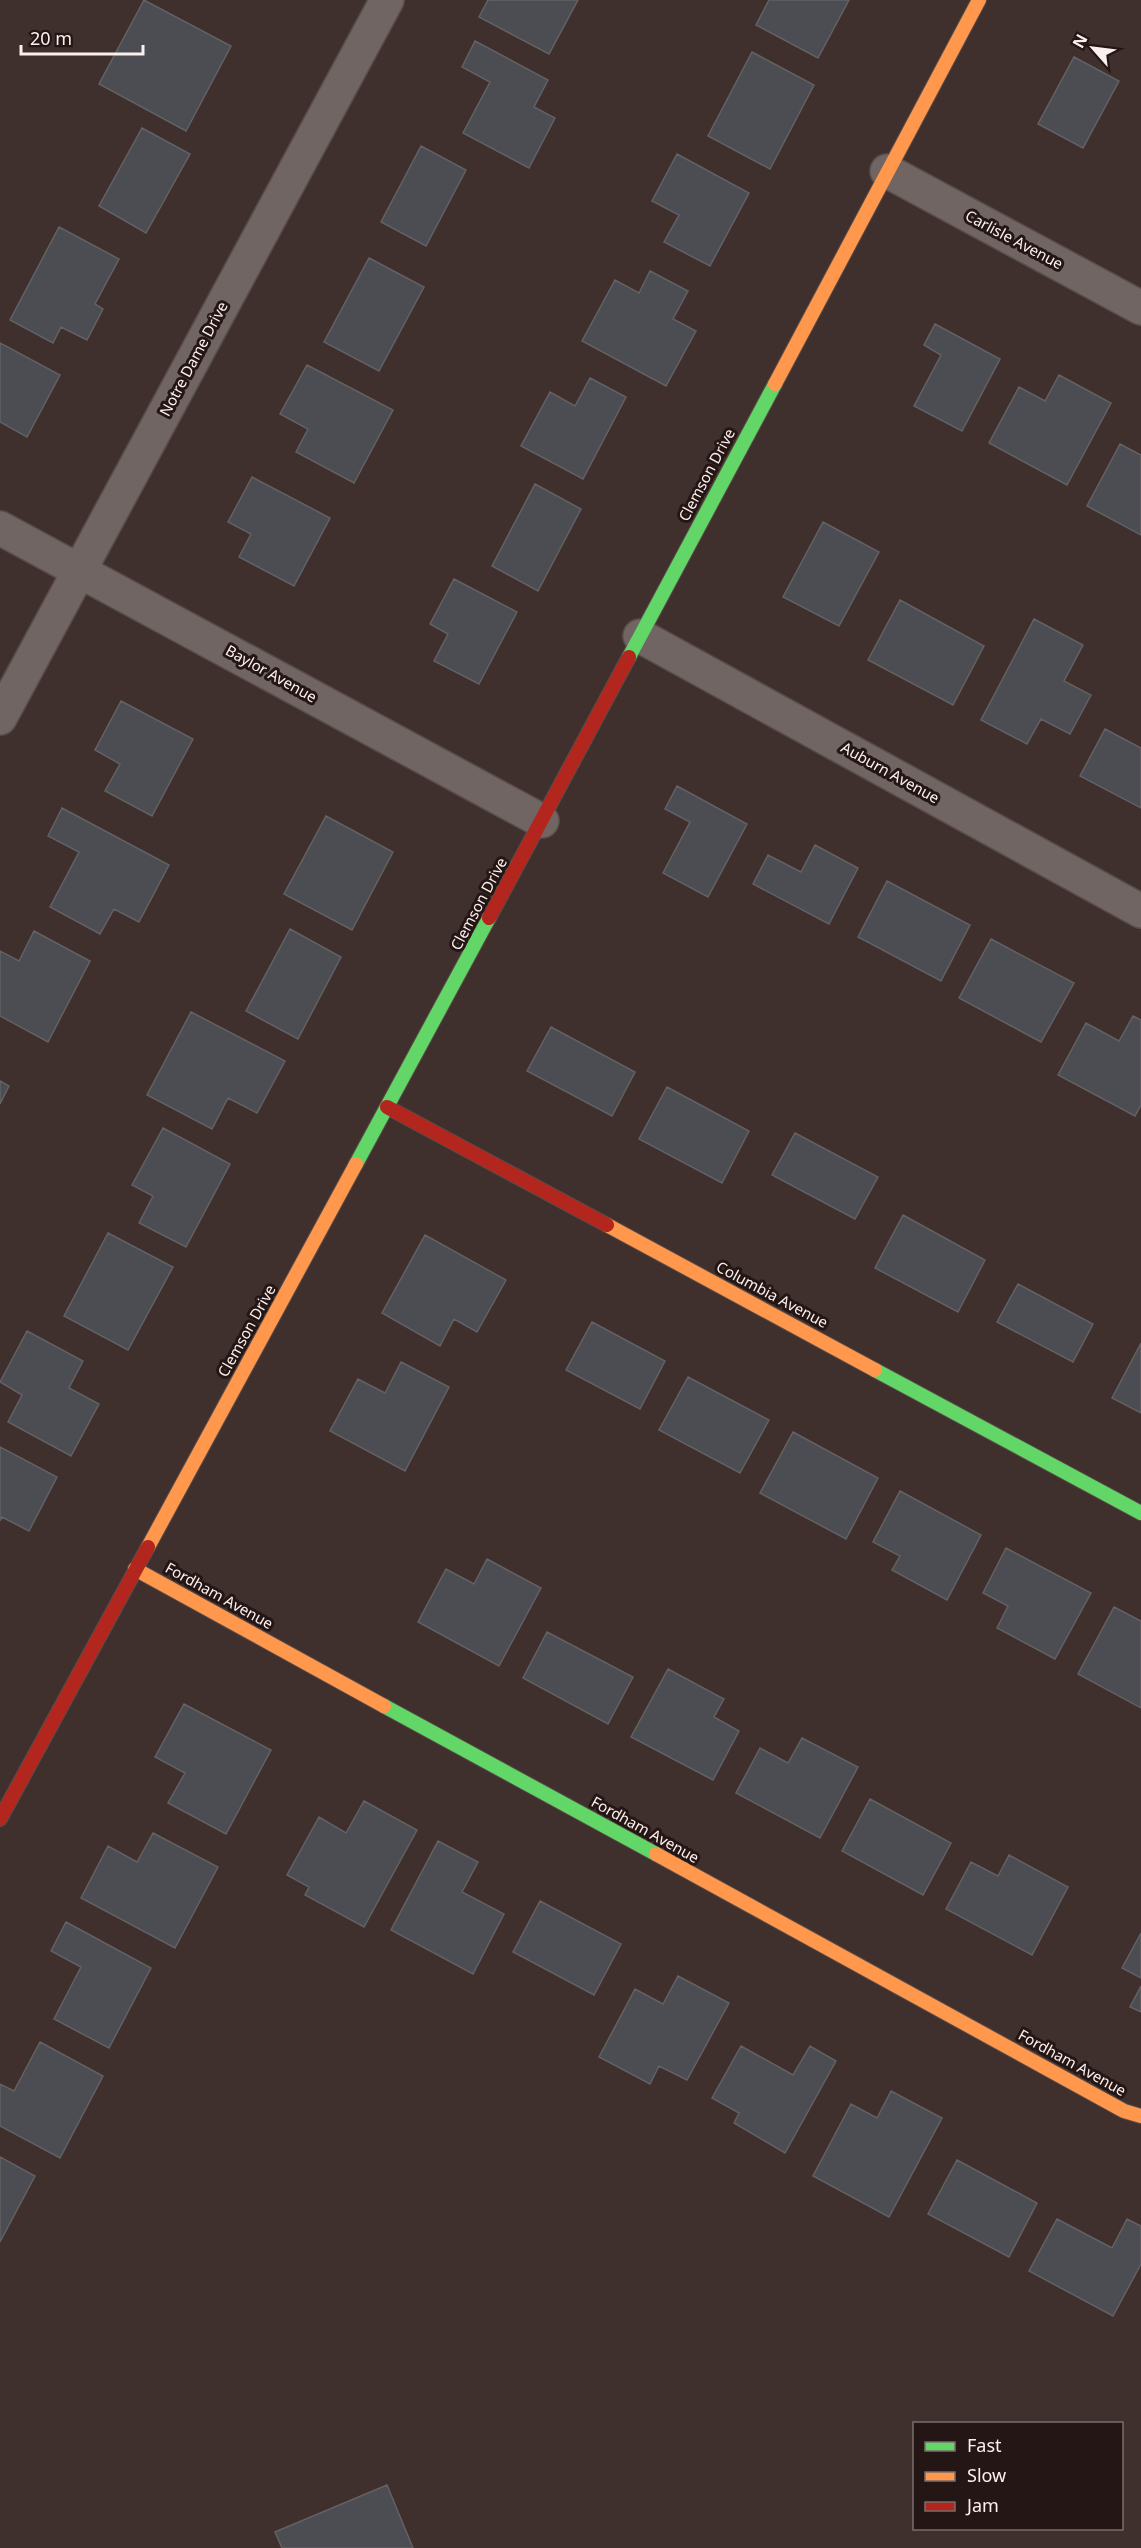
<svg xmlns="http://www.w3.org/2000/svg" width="1141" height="2548" font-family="'Noto Sans',sans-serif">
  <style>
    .building { fill: #4b4d53; stroke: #636164; stroke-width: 1.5 }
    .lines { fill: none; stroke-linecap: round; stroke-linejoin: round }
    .street-casing { stroke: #584c4a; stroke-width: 36 }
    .fast-casing { stroke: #584c4a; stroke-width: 16 }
    .slow-casing { stroke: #584c4a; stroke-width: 16 }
    .jam-casing { stroke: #584c4a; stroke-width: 16 }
    .street { stroke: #716563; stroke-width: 33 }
    .fast { stroke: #63d668; stroke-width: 14 }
    .slow { stroke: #ff974d; stroke-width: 14 }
    .jam { stroke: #b3261e; stroke-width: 14 }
    .labels { text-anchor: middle; stroke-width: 6; stroke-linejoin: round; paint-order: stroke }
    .street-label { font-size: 15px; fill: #fcf0ee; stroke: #241614 }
  </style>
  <rect width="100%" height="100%" fill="#3f302d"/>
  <path class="building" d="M144 0 231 46 186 131 99 84Z
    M488 0H578L549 54 479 17Z
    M769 0H849L818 58 756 25Z
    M475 41 548 80 534 107 555 118 529 168 463 133 490 82 462 67Z
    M752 52 814 85 770 169 708 136Z
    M1074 57 1119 81 1083 148 1038 124Z
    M142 128 190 154 146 233 99 206Z
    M421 146 466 170 426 246 381 222Z
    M677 154 749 193 710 266 664 242 679 215 652 201Z
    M59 227 119 259 95 304 103 309 87 340 61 327 53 343 10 320Z
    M369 258 424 287 379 371 324 342Z
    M650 271 688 291 673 319 696 331 666 386 582 341 615 280 639 293Z
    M935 324 1000 359 962 431 914 406 941 355 924 345Z
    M0 343 60 375 27 437 0 422Z
    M307 365 393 410 354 483 296 452 308 429 280 414Z
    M1059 375 1111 403 1067 485 989 443 1019 387 1045 401Z
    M590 378 626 397 583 479 521 446 550 392 575 406Z
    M1120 444 1141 455V535L1087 506Z
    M252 477 330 518 294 586 239 557 251 534 228 522Z
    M535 484 581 509 538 591 492 566Z
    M823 522 879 552 839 626 783 597Z
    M454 579 517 612 479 684 434 661 448 634 430 624Z
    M900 600 984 646 953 705 868 660Z
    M1034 619 1083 645 1064 681 1091 695 1070 734 1041 719 1027 744 981 720Z
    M121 701 193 739 152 816 105 791 120 764 95 750Z
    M1105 729 1141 748V808L1080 776Z
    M677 786 747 824 708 897 663 873 690 822 665 809Z
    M62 808 169 865 139 922 114 909 100 934 50 907 79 852 48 836Z
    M326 816 393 852 352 930 284 894Z
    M815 845 858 868 829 924 753 884 768 855 801 872Z
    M887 881 970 925 941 981 858 937Z
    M290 929 341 957 298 1039 246 1011Z
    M34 931 90 961 48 1042 0 1016V951L19 961Z
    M991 939 1074 983 1041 1042 959 998Z
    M191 1012 285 1061 257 1113 228 1098 212 1129 147 1095Z
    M1133 1016 1141 1020V1105L1135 1116 1058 1075 1086 1023 1119 1041Z
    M551 1027 635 1072 612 1116 527 1071Z
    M0 1081 9 1086 0 1104Z
    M667 1087 749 1131 722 1183 639 1139Z
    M163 1128 230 1164 186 1247 139 1223 153 1196 132 1185Z
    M795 1133 878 1177 855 1219 772 1175Z
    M903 1215 985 1260 958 1312 875 1268Z
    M108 1233 173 1267 128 1350 64 1316Z
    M425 1235 506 1280 477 1332 454 1319 440 1346 382 1313Z
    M1018 1284 1093 1324 1073 1362 997 1322Z
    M592 1322 665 1361 640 1409 566 1370Z
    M27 1331 83 1361 69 1388 99 1404 71 1456 8 1422 22 1395 0 1382Z
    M1141 1343V1413L1112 1398Z
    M401 1362 449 1387 405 1471 330 1431 358 1379 385 1393Z
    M688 1377 769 1420 740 1473 659 1430Z
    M793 1432 878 1478 846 1539 760 1493Z
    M0 1447 57 1477 29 1531 2 1517 0 1521Z
    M900 1491 981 1535 947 1600 892 1570 900 1556 873 1542Z
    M1006 1548 1091 1593 1055 1659 997 1628 1008 1606 983 1593Z
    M487 1559 541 1588 499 1666 418 1622 446 1569 474 1584Z
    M1114 1607 1141 1621V1708L1078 1674Z
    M547 1632 633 1677 608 1724 523 1678Z
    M668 1669 724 1699 714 1717 739 1731 713 1780 631 1737Z
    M184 1704 271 1750 226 1834 168 1803 185 1773 155 1757Z
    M802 1738 858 1767 820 1838 736 1793 760 1748 788 1763Z
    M870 1799 951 1843 923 1895 842 1851Z
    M364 1801 417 1830 364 1927 305 1895 309 1887 287 1875 319 1817 346 1833Z
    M153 1833 218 1867 175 1948 81 1898 108 1846 137 1862Z
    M438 1841 478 1862 462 1892 504 1914 473 1974 391 1930Z
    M1009 1855 1068 1887 1032 1955 946 1909 971 1862 998 1876Z
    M540 1901 621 1944 594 1995 513 1952Z
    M66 1922 151 1968 109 2048 54 2019 81 1967 51 1951Z
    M1141 1933V1978L1122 1968Z
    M678 1976 729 2003 687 2080 659 2066 650 2084 599 2057 635 1989 663 2004Z
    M1141 1986V2012L1130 2007Z
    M40 2042 103 2076 60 2158 0 2126V2084L14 2091Z
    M741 2046 793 2075 810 2046 836 2061 785 2153 734 2123 739 2113 712 2098Z
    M891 2091 942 2118 889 2217 813 2176 851 2104 877 2118Z
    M0 2157 35 2176 0 2242Z
    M957 2160 1037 2203 1009 2257 928 2214Z
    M1057 2219 1112 2248 1127 2219 1141 2226V2264L1113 2316 1029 2271Z
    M387 2485 413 2548H282L275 2532Z"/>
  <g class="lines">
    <g class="street-casing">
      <path id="street" d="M887 171 1141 308
        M0 528 542 821
        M640 636 1141 911
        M0 718 387 0"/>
    </g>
    <g class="fast-casing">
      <path id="fast" d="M629 657 775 384
        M356 1164 489 918
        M875 1370 1141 1513
        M384 1706 656 1854"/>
    </g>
    <g class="slow-casing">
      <path id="slow" d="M775 384 979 0
        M607 1225 875 1370
        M148 1547 356 1164
        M135 1569 384 1706
        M656 1854 1124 2111 1141 2116"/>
    </g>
    <g class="jam-casing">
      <path id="jam" d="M489 918 629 657
        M387 1107 607 1225
        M0 1819 148 1547"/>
    </g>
    <use href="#street" class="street"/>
    <use href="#fast" class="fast"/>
    <use href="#slow" class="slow"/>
    <use href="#jam" class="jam"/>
  </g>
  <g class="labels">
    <g class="street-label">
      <text transform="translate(1014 240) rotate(28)" y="5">Carlisle Avenue</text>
      <text transform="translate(194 359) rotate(-62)" y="5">Notre Dame Drive</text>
      <text transform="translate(707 475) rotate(-62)" y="5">Clemson Drive</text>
      <text transform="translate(271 674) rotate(29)" y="5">Baylor Avenue</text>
      <text transform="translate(890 773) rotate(29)" y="5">Auburn Avenue</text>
      <text transform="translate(479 904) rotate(-62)" y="5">Clemson Drive</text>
      <text transform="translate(772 1295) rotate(28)" y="5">Columbia Avenue</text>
      <text transform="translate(247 1331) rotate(-61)" y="5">Clemson Drive</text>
      <text transform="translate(219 1596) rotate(29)" y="5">Fordham Avenue</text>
      <text transform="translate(645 1830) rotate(29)" y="5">Fordham Avenue</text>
      <text transform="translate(1072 2063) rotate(29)" y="5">Fordham Avenue</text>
    </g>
  </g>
  <rect x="913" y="2422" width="210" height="108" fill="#241614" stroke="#7a6d6b" stroke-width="1.5"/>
  <rect x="925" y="2442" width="30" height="9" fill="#63d668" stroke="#7a6d6b" stroke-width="1.5"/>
  <text x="967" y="2452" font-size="18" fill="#fcf0ee">Fast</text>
  <rect x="925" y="2472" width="30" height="9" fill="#ff974d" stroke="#7a6d6b" stroke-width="1.5"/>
  <text x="967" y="2482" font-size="18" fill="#fcf0ee">Slow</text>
  <rect x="925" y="2502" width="30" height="9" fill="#b3261e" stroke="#7a6d6b" stroke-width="1.5"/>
  <text x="967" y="2512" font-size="18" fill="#fcf0ee">Jam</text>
  <g transform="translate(1093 48) rotate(298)" stroke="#241614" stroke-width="4.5" paint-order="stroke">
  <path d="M0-4.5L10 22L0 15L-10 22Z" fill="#fcf0ee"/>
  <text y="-9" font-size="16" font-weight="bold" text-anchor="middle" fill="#fcf0ee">N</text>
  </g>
  <path d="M21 45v9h122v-9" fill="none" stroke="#fcf0ee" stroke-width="3"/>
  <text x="30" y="45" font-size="18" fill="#fcf0ee" stroke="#241614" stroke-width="4.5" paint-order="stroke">20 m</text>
</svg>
